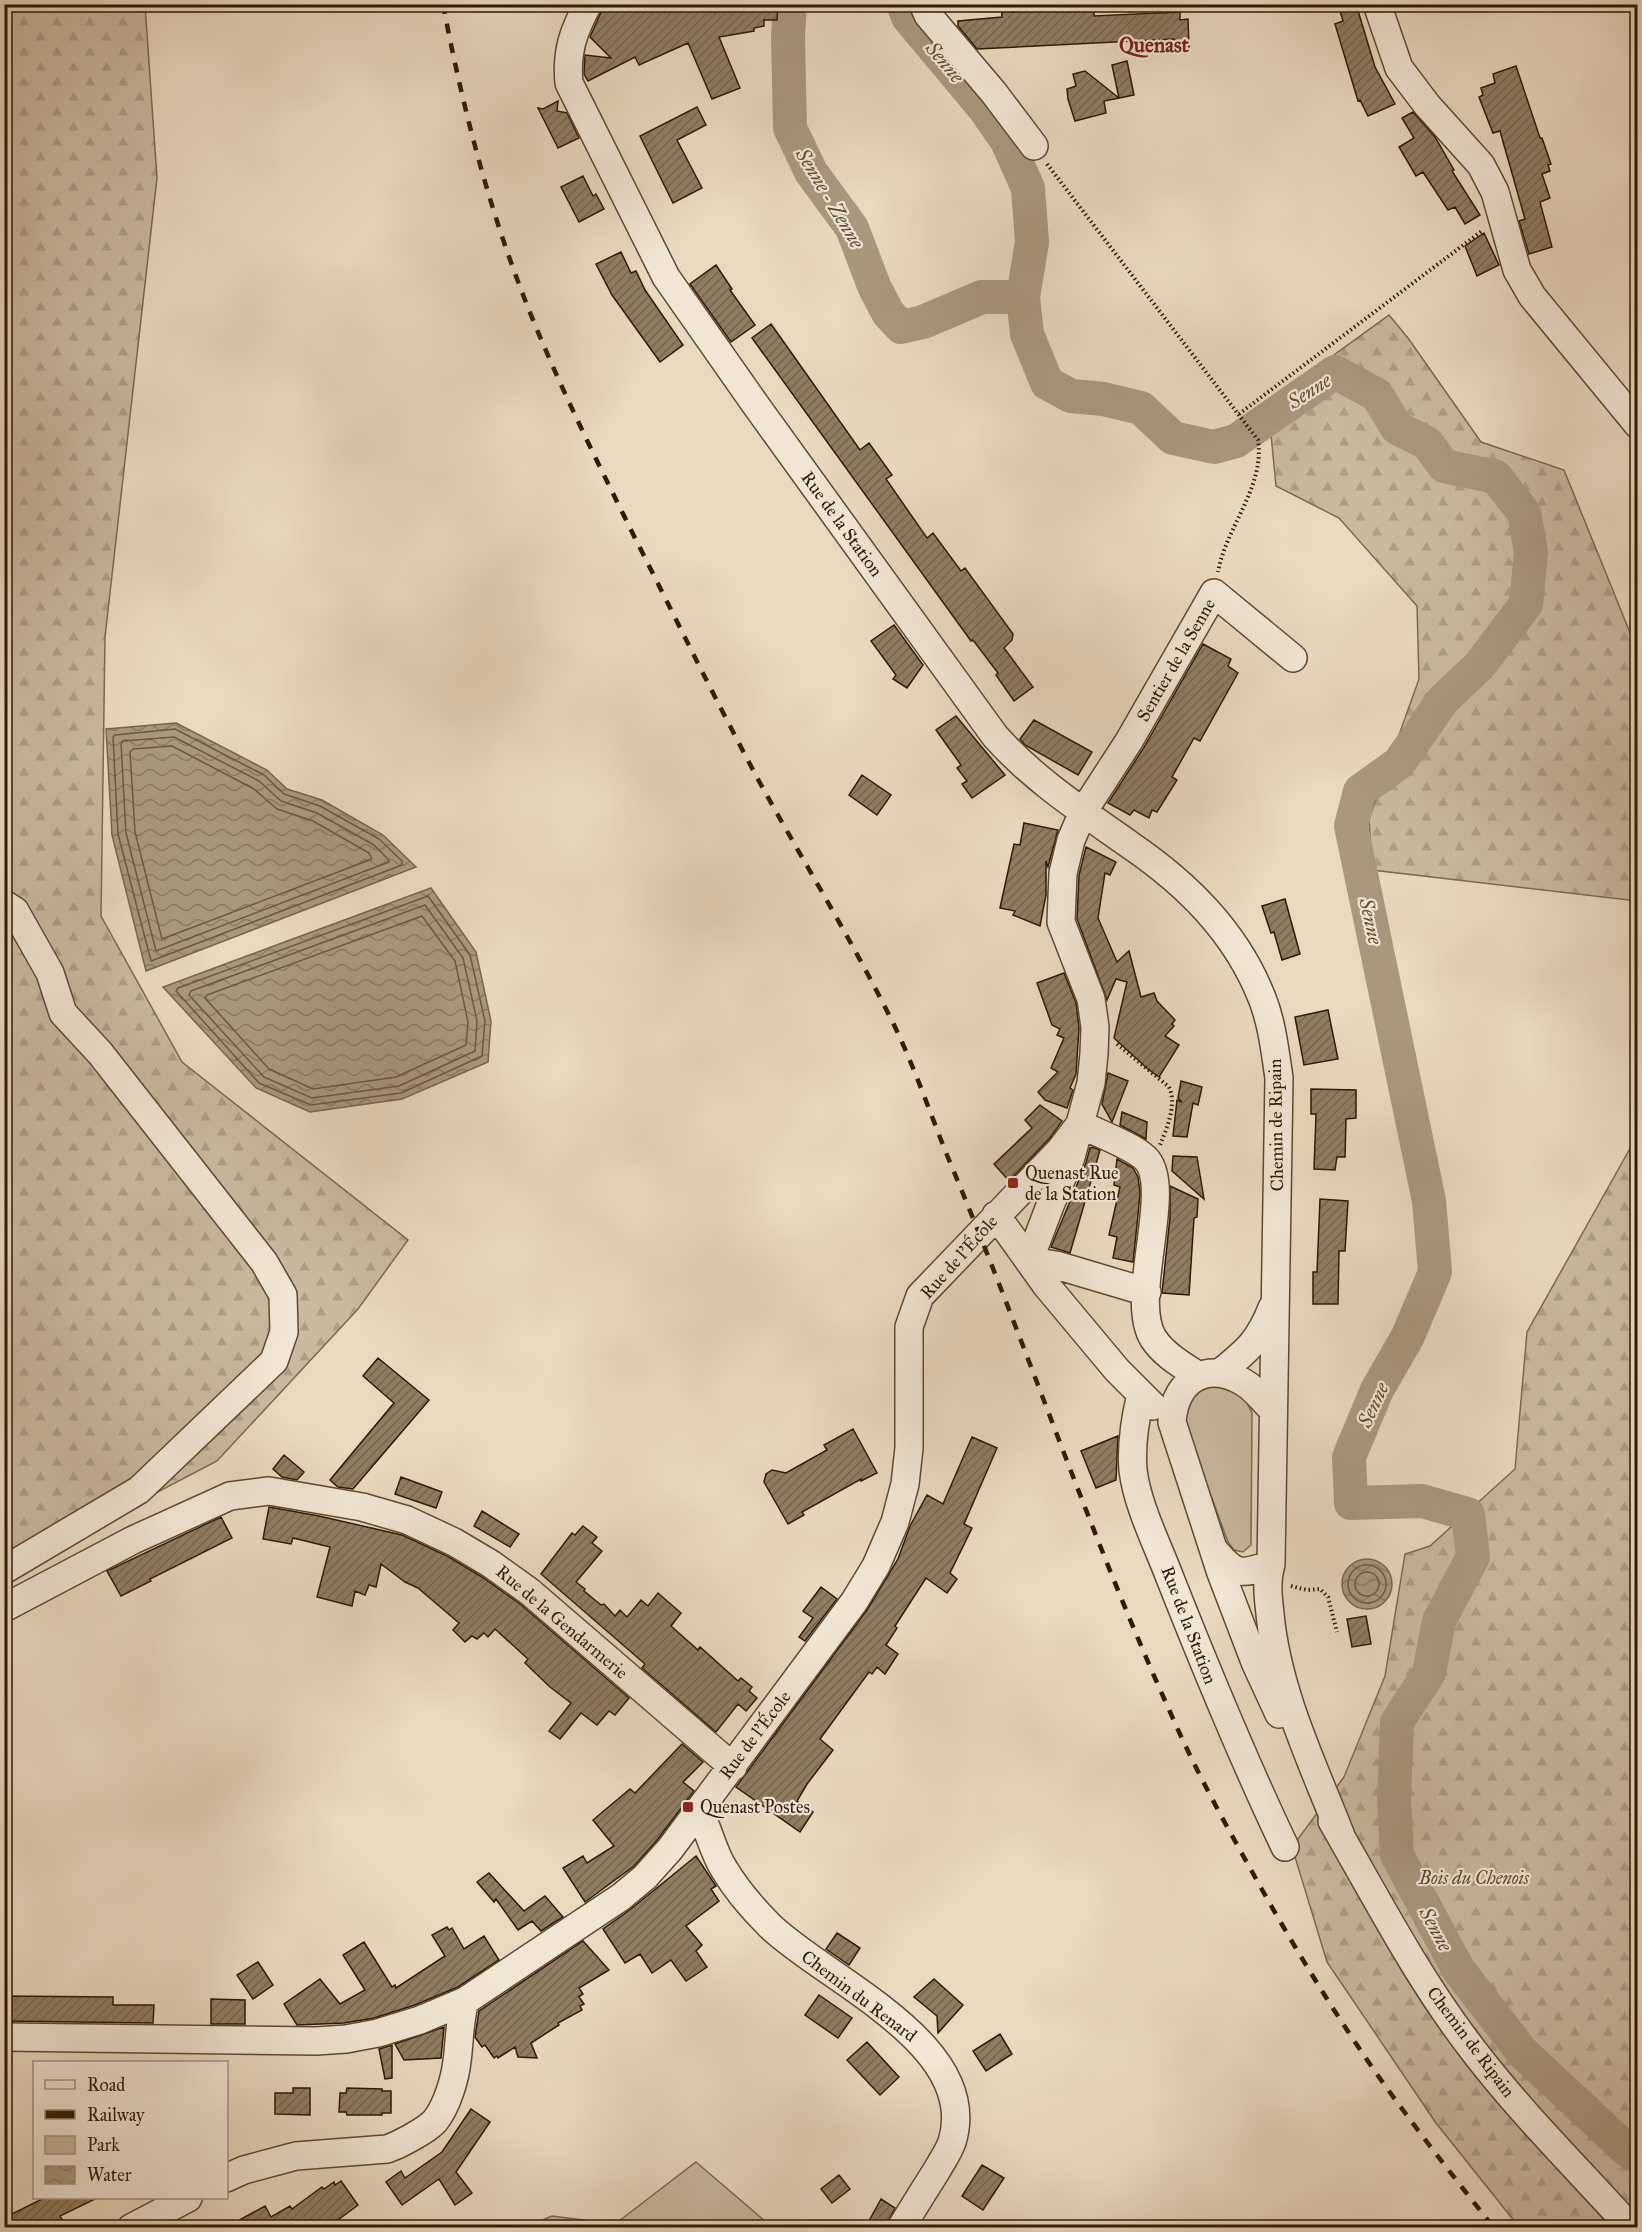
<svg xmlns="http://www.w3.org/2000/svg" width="1642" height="2232" font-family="'IM FELL Great Primer',serif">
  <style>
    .green { fill: #c9b99f; stroke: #7b6a50; stroke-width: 1.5 }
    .forest { fill: url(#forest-firs); stroke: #7b6a50; stroke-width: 1.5 }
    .water { fill: url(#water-waves); stroke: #77664c; stroke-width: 1.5 }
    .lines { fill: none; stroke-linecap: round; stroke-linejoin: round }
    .shore { stroke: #6b593f; stroke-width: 1.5 }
    .river { stroke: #a9987e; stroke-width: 34 }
    .building { fill: url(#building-hatch); stroke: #2d1a00; stroke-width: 1.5 }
    .minor-casing { stroke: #5c4a30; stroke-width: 30 }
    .path { stroke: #2d1a00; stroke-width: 4; stroke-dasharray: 1.5 3; stroke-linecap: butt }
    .minor { stroke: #f1e6d5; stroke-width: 27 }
    .rail { stroke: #2d1a00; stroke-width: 4.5; stroke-dasharray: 10 10; stroke-linecap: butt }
    .poi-dot { fill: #8f2418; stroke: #f1e6d5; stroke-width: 2 }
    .labels { text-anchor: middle; stroke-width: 4.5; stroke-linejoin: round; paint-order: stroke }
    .street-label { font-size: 18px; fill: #2d1a00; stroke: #f1e6d5 }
    .poi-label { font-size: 18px; fill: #2d1a00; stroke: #f1e6d5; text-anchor: start }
    .park-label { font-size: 18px; font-style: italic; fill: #5c4a30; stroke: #f1e6d5 }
    .water-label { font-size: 20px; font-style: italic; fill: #5f4c32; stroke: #f1e6d5 }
    .quarter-label { font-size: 21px; font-weight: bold; fill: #7a1f14; stroke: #f1e6d5 }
  </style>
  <defs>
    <pattern id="forest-firs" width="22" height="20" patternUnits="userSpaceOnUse" patternTransform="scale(1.5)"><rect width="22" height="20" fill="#c9b99f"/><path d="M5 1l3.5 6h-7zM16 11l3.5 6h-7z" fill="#ad9e87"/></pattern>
    <pattern id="water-waves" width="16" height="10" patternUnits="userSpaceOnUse" patternTransform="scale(1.5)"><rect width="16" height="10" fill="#a9987e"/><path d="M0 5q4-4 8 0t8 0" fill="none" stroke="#8a7b65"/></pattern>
    <pattern id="building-hatch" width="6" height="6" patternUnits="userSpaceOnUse" patternTransform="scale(1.5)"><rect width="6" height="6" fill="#8f7d63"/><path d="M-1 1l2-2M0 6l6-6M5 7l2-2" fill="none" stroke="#75664f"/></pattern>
  </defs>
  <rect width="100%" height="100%" fill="#e9d9bf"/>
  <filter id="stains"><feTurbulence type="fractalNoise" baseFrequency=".00333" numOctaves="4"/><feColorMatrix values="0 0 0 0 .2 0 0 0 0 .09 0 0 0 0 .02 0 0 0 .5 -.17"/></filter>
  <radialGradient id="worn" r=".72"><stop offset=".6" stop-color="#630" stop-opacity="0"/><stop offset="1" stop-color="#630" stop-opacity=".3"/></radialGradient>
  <path class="green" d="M1227 1384 1243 1394 1252 1413 1251 1545 1243 1552 1234 1550 1228 1542 1186 1428C1184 1394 1195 1389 1227 1384Z
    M696 2162 772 2227H526L552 2216 615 2224Z"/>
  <path class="forest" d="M5 5H145L157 178 105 637 101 916 182 1062 408 1240 358 1309 217 1461 5 1572Z
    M1389 315 1408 338 1481 442 1564 470 1637 650V901L1372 870 1369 819 1419 679 1417 606 1339 518 1276 486 1268 403Z
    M1637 1136V2227H1519L1436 2123 1327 1962 1292 1847 1344 1777 1385 1676 1405 1554 1430 1546 1515 1469 1527 1332Z"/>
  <path class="water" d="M176 723 267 770 287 789 322 800 383 835 416 867 146 971 112 835 106 729Z
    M431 888 476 952 491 1021 488 1062 402 1099 310 1112 256 1088 163 987Z
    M1342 1584a25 25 0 1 1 50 0a25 25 0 1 1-50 0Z"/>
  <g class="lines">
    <path class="shore" d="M175 729 264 775 284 794 320 806 379 839 402 861V865L151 961 118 834 113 737 115 735Z
      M174 737 259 781 281 801 317 813 374 845 388 859 389 862 156 951 126 833 121 744 123 741Z
      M172 746 254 789 277 809 313 821 369 853 372 859 162 939 135 832 130 752 133 749Z
      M428 896 470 955 485 1021 482 1056 401 1093 311 1105 259 1083 176 991 178 988Z
      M425 905 463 958 477 1021 475 1051 399 1086 312 1098 264 1077 189 995 191 991Z
      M422 916 455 961 468 1022 466 1045 396 1077 313 1089 269 1069 205 998 207 995Z
      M1348 1584a19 19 0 1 1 38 0a19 19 0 1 1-38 0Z
      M1355 1584a12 12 0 1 1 24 0a12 12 0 1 1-24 0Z"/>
    <path class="river" d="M790 4 788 36 790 128 811 172 852 228 874 286 888 313 901 327 923 322 982 297H1023
      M903 4 908 17 984 108 1007 141 1028 188 1032 242 1023 297 1027 334 1047 383 1071 396 1103 399 1141 408 1173 438 1214 447 1236 441 1335 372 1377 395 1397 428 1427 443 1444 466 1496 477 1524 513 1531 552 1526 604 1480 665 1443 700 1399 763 1360 791 1351 826 1429 1201 1435 1272 1408 1336 1377 1390 1349 1457 1351 1503 1422 1501 1468 1514 1473 1557 1439 1621 1429 1673 1397 1722 1394 1800 1397 1855 1458 1969 1522 2052 1626 2149 1638 2157"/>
  </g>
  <path class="building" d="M608 4H778L777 20H764V26L754 28V31L719 37 740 88 712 99 688 43 639 65 635 57 588 81 584 74 585 55 611 58 590 37 602 10Z
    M1001 4H1059V9L1094 6V16L1180 12V20L1188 19 1189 47 1175 48 1174 39 977 49 958 26V21L1002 17Z
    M1338 4H1356L1375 67 1395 104 1368 116 1360 100 1358 101 1335 24 1343 21Z
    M1127 61 1134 95 1119 98 1112 65Z
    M1516 66 1540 138H1542L1551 164 1548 165 1550 171 1542 174 1550 198 1540 202 1552 247 1529 254 1519 221 1525 219 1500 131 1493 133 1479 97 1483 95 1481 88 1495 83 1493 74Z
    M1085 71 1119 98 1104 101 1106 113 1075 121 1068 99 1067 89 1076 86 1073 74Z
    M558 101 557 111 567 113 579 138 558 148 538 108 543 109Z
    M697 107 706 125 677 140 702 188 673 203 640 136Z
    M1413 112 1435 137 1454 170 1452 171 1480 215 1465 224 1455 207 1448 210 1423 172 1416 176 1399 147 1414 138 1402 118Z
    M583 176 593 196 596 194 604 209 579 222 561 187Z
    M1484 233 1499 265 1477 276 1465 246Z
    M621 252 631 273 636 271 645 290 683 345 660 362 612 295 596 264Z
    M716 265 732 289 730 290 755 325 731 342 690 284Z
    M771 324 860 450 869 443 892 475 886 479 927 538 933 533 961 571 965 568 1013 634 1012 640 1004 648 1033 687 1014 701 996 675 998 673 973 640 971 641 752 338Z
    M894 625 923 665 907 688 893 679 896 675 871 641Z
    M1203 644 1231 659 1228 666 1238 673 1200 741 1194 738 1172 777 1177 780 1157 812 1152 810 1149 818 1134 810 1130 815 1108 803 1143 749Z
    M956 716 1005 775 972 798 962 784 967 781 957 768 961 765 936 730Z
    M1034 720 1092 752 1078 775 1025 745 1020 739Z
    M862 775 891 795 877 815 849 795Z
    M1024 823 1058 830 1048 867 1046 861V895L1040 926 1013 915 1015 911 1000 908 1014 844 1020 845Z
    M1086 847 1116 862 1110 875 1105 873 1098 918 1117 962 1129 951 1141 997 1154 993 1157 1001 1175 1020 1172 1024 1174 1026 1165 1036 1179 1045 1159 1077 1149 1070 1114 1038 1127 982 1116 979 1107 1000 1077 919 1079 875Z
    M1285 899 1300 954 1282 960 1274 932 1271 933 1262 906Z
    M1064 973 1076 1003 1079 1028 1076 1074 1070 1088 1073 1090 1067 1108 1045 1100 1038 1092 1058 1072 1051 1068 1064 1038 1057 1035 1060 1029 1052 1025 1037 983Z
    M1328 1010 1338 1059 1304 1065 1295 1017Z
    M1108 1073 1128 1081 1112 1122 1102 1104Z
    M1181 1081 1202 1087 1198 1105 1193 1103 1187 1137 1173 1136 1177 1100 1182 1102 1178 1098Z
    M1311 1089 1356 1090V1118L1346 1119 1345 1157H1337L1335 1170 1314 1169 1316 1114H1311Z
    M1040 1105 1062 1121 1050 1138 1009 1181 994 1164 1032 1128 1025 1120Z
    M1122 1112 1147 1122 1146 1139 1120 1125Z
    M1092 1147 1100 1150 1070 1253 1051 1247 1086 1163 1090 1148Z
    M1173 1156 1197 1157 1204 1199 1172 1171Z
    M1117 1159 1133 1168 1138 1177 1140 1193 1138 1215 1133 1262 1113 1258 1117 1237 1109 1235 1120 1187 1114 1185Z
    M1170 1186 1198 1199 1197 1217 1194 1218 1189 1295 1162 1293 1170 1217Z
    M1320 1199 1348 1201 1345 1251H1339L1338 1304H1313V1272H1317Z
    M378 1358 429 1400 353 1489 338 1487 330 1480 394 1403 363 1376Z
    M853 1429 877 1473 861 1481V1479L802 1512 804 1515 788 1524 764 1482 766 1474 772 1470 786 1473 827 1450 824 1445Z
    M1118 1436 1116 1480 1096 1488 1081 1451Z
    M972 1437 997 1448 964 1524 972 1528 950 1573 957 1579 947 1593 926 1578 895 1626 897 1628 886 1645 898 1654 885 1674 877 1667 872 1674 869 1672 820 1739 833 1750 807 1784 797 1801 813 1812 800 1832 736 1787 867 1610 898 1559 910 1526 927 1495 943 1504Z
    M284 1455 304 1472 297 1480 282 1477 273 1469Z
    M401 1477 442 1492 436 1508 395 1494Z
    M269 1507 319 1516 402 1535 447 1556 482 1577 520 1604 629 1698 615 1715 609 1711 597 1725 581 1713 560 1739 549 1731 571 1703 550 1687 525 1663 528 1659 495 1629 488 1637 484 1633 477 1639 472 1636 465 1642 453 1630 459 1623 418 1588 405 1582 381 1564 376 1587 369 1585 365 1595 355 1591 352 1606 317 1597 330 1547 293 1538 291 1544 263 1539Z
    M482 1511 519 1534 510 1547 474 1526Z
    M221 1517 232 1538 150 1579 151 1581 121 1596 107 1571Z
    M583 1526 597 1537 592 1543 602 1551 576 1582 585 1589 584 1591 601 1605 604 1604 615 1616 620 1610 627 1617 641 1600 648 1606 658 1593 681 1613 671 1626 698 1650 700 1647 738 1681 741 1678 752 1687 749 1691 757 1698 746 1711 738 1704 716 1732 642 1668 645 1664 541 1574 572 1533 575 1535Z
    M821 1587 837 1599 805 1641 799 1637 813 1618 803 1611Z
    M1366 1616 1371 1644 1352 1647 1347 1619Z
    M682 1744 703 1762 683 1782 694 1791 658 1839 634 1866 585 1902 563 1868 583 1856 587 1863 614 1846 593 1820 630 1789 635 1793Z
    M696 1856 716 1886 711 1889 719 1901 686 1926 702 1945 696 1951 707 1967 686 1981 671 1960 652 1973 640 1954 625 1963 603 1929 631 1909Z
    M489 1873 524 1911 545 1896 563 1917 541 1931 532 1921 518 1930 496 1899 494 1902 477 1882Z
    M447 1927 449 1930 452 1928 464 1949 484 1936 499 1960 458 1987 415 2005 374 2018 344 2023 297 2025 284 2004 320 1979 340 2004 365 1990 343 1955 364 1942 392 1987 395 1985 396 1988 445 1956 432 1935Z
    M837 1933 860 1948 849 1965 826 1949Z
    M583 1941 609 1970 579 1988 583 1994 579 1997 584 2004 580 2006 582 2010 558 2023 559 2025 531 2043 537 2058 518 2057 515 2047 498 2058 497 2056 494 2058 485 2045 482 2047 475 2037 479 2011Z
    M258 1962 273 1985 253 1999 237 1975Z
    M934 1979 963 2005 938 2033 937 2016 914 1997Z
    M819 1995 852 2018 838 2038 805 2015Z
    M4 1996 113 1997V2005H154L153 2023 4 2021Z
    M211 1999 245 2000V2024H211Z
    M444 2027 441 2058 404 2060 395 2044Z
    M1000 2034 1012 2054 986 2071 973 2051Z
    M867 2042 899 2077 880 2095 847 2060Z
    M392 2045V2078L385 2079 379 2049Z
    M293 2088H310V2115L275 2114V2093H293Z
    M347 2088 382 2089V2091H391V2113H382V2115H347L346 2112H339L340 2093H346Z
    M471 2109 490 2122 456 2172 472 2193 455 2205 439 2179 402 2205 386 2182 401 2171 405 2178 442 2152Z
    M982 2165 1004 2178 983 2210 962 2196Z
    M839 2175 850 2189 832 2203 821 2189Z
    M341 2181 358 2205 327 2228H225L265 2206 271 2217 290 2206 292 2209 322 2187 324 2189 334 2182 335 2185Z
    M44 2198H97L60 2216 63 2221 51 2228H4V2218Z
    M881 2199 895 2208 885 2228H865Z"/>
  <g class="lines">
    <g class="minor-casing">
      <path id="minor" d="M588 4C573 32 566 52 569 83L666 277 755 404 995 736C1034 780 1082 811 1130 845 1187 884 1236 932 1262 998 1272 1023 1275 1051 1279 1078L1271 1564C1266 1581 1268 1596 1270 1614 1277 1691 1313 1764 1341 1836
        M923 4 928 15 994 93 1034 146
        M1377 4 1399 68 1427 105 1481 165 1495 192 1517 270 1532 296 1638 425
        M4 904 15 911 50 973 63 1013 100 1053 264 1262 283 1295 284 1332 274 1361 139 1490 4 1570
        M1080 1124C1097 1133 1131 1145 1145 1158 1175 1186 1128 1297 1153 1338 1164 1355 1182 1365 1199 1376
        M996 1215 1046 1285 1117 1370 1153 1406
        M1029 1261 1051 1203 1071 1157 1091 1083 1094 1054 1095 1027 1091 999 1061 922 1063 873 1071 840 1083 812 1129 741 1214 593 1293 658
        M1029 1261 1056 1265 1147 1292
        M1221 1372C1248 1350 1259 1341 1272 1308
        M1141 1394C1135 1419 1131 1445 1133 1470 1137 1505 1158 1546 1170 1578 1206 1669 1243 1759 1285 1847
        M1273 1410C1265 1403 1258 1393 1249 1386 1212 1359 1175 1376 1172 1422L1221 1573 1255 1662 1279 1714
        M1215 1551C1236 1576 1241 1575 1271 1564
        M4 1608 133 1540 230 1496 269 1491 362 1507 407 1520 454 1542 491 1564 530 1592 733 1767
        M699 1811C709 1830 713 1852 724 1869 736 1889 754 1910 770 1926 826 1980 982 2045 952 2142 949 2151 942 2161 937 2170 925 2189 913 2208 901 2228
        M1332 1821C1377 1899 1418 1979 1473 2050 1521 2113 1578 2169 1631 2228
        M4 2037 316 2041 346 2039 378 2033 420 2020 465 2001 621 1897 645 1877 670 1849 854 1602 876 1566 895 1522 905 1484 909 1448V1327L920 1296 1061 1149 1080 1124
        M226 2178 244 2170 296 2156 387 2149C399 2145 427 2130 435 2121 447 2106 455 2079 457 2061 460 2040 459 2021 465 2001
        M131 2228 188 2198"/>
    </g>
    <path class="path" d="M1047 164 1258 440C1265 487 1226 527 1218 572
      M1239 414 1482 231
      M1117 1044 1169 1087C1177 1104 1167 1128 1160 1145
      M1291 1586 1307 1590 1320 1589 1328 1597 1337 1632"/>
    <use href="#minor" class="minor"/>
    <path class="rail" d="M443 4C460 94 482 182 513 268 547 362 592 451 636 540 677 621 717 703 760 783 802 859 848 934 887 1011 912 1059 929 1111 949 1160 1026 1343 1089 1533 1171 1714 1194 1767 1222 1818 1250 1868 1288 1937 1329 2005 1374 2070 1412 2124 1453 2176 1494 2228"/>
  </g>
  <g class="poi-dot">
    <rect x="1007" y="1177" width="12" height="12" rx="3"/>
    <rect x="682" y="1801" width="12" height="12" rx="3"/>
  </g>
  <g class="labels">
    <g class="street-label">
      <text transform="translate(842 524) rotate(54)" y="6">Rue de la Station</text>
      <text transform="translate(1176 660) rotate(-60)" y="6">Sentier de la Senne</text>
      <text transform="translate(1276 1125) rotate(-91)" y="6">Chemin de Ripain</text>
      <text transform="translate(959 1257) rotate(-48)" y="6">Rue de l'École</text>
      <text transform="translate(562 1622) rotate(40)" y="6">Rue de la Gendarmerie</text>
      <text transform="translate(1189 1625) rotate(69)" y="6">Rue de la Station</text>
      <text transform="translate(755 1735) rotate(-53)" y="6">Rue de l'École</text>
      <text transform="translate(859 1996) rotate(37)" y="6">Chemin du Renard</text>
      <text transform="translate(1471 2042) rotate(53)" y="6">Chemin de Ripain</text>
    </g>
    <g class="poi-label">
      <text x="1025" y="1179">Quenast Rue<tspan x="1025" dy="21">de la Station</tspan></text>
      <text x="700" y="1813">Quenast Postes</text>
    </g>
    <g class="park-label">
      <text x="1474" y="1884">Bois du Chenois</text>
    </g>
    <g class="water-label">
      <text transform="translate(945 62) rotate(50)" y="7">Senne</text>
      <text transform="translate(830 198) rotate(59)" y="7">Senne - Zenne</text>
      <text transform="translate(1309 391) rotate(-33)" y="7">Senne</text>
      <text transform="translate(1371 921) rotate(78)" y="7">Senne</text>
      <text transform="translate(1373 1405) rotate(-65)" y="7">Senne</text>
      <text transform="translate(1436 1929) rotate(62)" y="7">Senne</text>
    </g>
    <g class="quarter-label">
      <text x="1154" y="52">Quenast</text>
    </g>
  </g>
  <rect width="1642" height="2232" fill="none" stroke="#e9d9bf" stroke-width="24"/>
  <rect x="6" y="6" width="1630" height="2220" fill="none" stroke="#2d1a00" stroke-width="3"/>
  <rect x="12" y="12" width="1618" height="2208" fill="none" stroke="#2d1a00" stroke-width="1.5"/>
  <rect x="33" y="2061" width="195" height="138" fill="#f1e6d5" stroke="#a39480" stroke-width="1.5"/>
  <rect x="45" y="2080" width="30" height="9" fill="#f1e6d5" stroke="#a39480" stroke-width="1.5"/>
  <text x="87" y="2091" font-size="18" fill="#2d1a00">Road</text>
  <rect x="45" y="2110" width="30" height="9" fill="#2d1a00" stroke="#a39480" stroke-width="1.5"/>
  <text x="87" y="2121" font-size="18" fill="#2d1a00">Railway</text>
  <rect x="45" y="2136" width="30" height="18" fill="#c9b99f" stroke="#a39480" stroke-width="1.5"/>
  <text x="87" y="2151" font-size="18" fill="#2d1a00">Park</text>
  <rect x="45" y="2166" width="30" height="18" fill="url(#water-waves)" stroke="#a39480" stroke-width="1.5"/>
  <text x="87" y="2181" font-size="18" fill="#2d1a00">Water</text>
  <rect width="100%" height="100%" filter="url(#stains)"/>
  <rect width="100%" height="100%" fill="url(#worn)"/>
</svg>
